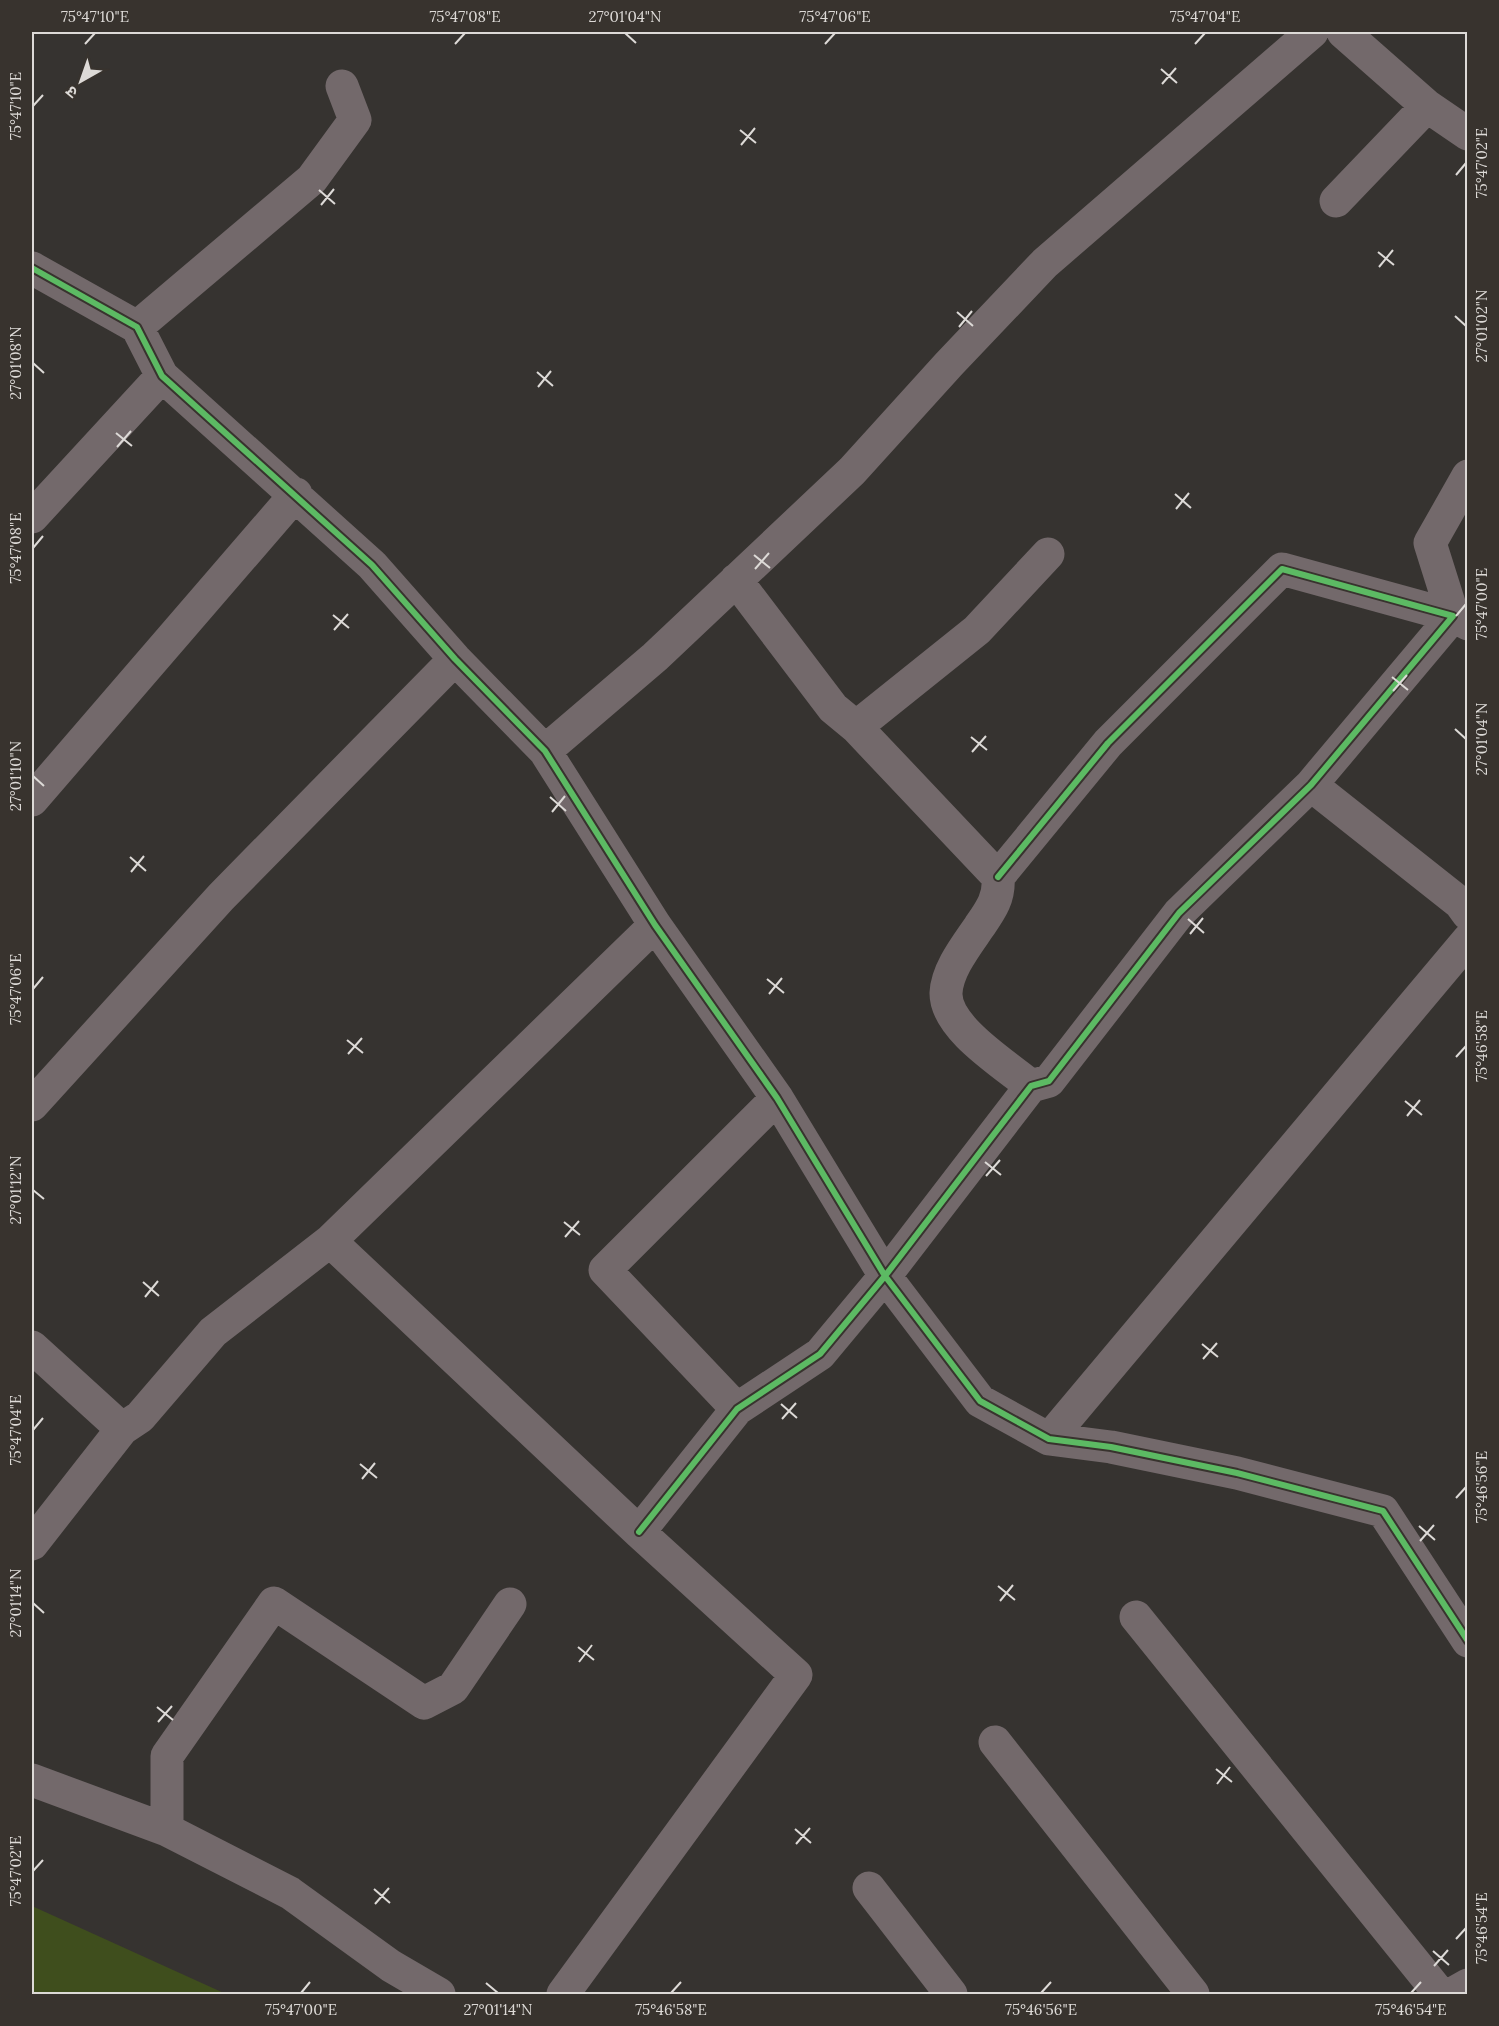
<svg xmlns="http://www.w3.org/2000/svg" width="1499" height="2026" font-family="Lora,'Noto Sans Devanagari',serif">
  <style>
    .green { fill: #3f4e1d }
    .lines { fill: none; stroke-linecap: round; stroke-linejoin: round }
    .minor { stroke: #73696b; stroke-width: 33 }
    .cycleway-casing { stroke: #38332e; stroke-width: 10 }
    .cycleway { stroke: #5cba63; stroke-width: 6 }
    .ticks { fill: none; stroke: #dddad7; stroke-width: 2 }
    .neatline { fill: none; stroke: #dddad7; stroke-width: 2 }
    .ticks-label { font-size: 15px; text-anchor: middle; fill: #dddad7 }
  </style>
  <rect width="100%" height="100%" fill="#363330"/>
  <path class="green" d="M32 1906 226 1994H32Z"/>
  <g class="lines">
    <path class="minor" d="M1343 32 1427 106 1468 134
      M1336 201 1427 106
      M32 268 137 327 162 376 372 565 455 659 545 751 655 925 777 1098 885 1276 980 1401 1049 1439 1111 1447 1237 1473 1383 1511 1468 1641
      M137 327 312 179 355 120 342 86
      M1468 476 1430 543 1453 616 1468 624
      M32 517 162 376
      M736 580 833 708 856 727 998 877C1000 898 990 911 979 927 966 946 947 970 946 993 945 1028 1006 1065 1031 1086
      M856 727 977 630 1048 554
      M545 751 655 657 852 471 949 364 1045 263 1312 32
      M1311 785 1460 903 1468 914
      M32 800 296 494
      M32 1105 221 897 455 659
      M330 1241 639 1532 796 1675 563 1994
      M32 1347 122 1429
      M737 1409 605 1270 777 1098
      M1049 1439 1468 940
      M639 1532 737 1409 820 1354 885 1276 1031 1086 1049 1081 1179 913 1311 785 1453 616 1282 569 1108 743 998 877
      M32 1544 122 1429 140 1417 213 1332 330 1241 655 925
      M1136 1617 1440 1994
      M995 1742 1193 1994
      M32 1780 167 1830 290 1893 391 1966 439 1994
      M167 1830V1756L274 1603 424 1703 453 1688 510 1604
      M869 1888 951 1994
      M1452 1994 1468 1985"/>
    <g class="cycleway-casing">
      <path id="cycleway" d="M32 268 137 327 162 376 372 565 455 659 545 751 655 925 777 1098 885 1276 980 1401 1049 1439 1111 1447 1237 1473 1383 1511 1468 1641
        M639 1532 737 1409 820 1354 885 1276 1031 1086 1049 1081 1179 913 1311 785 1453 616 1282 569 1108 743 998 877"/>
    </g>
    <use href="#cycleway" class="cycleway"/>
  </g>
  <path class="ticks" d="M625 33 636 43M85 44 95 33M455 44 465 33M825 44 835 33M1195 44 1205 33M1161 69 1177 83M1162 84 1176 68M33 106 43 95M740 130 756 143M741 145 755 128M1456 175 1466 163M319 190 335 204M321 205 334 189M1378 252 1394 265M1379 267 1393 250M957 312 973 326M1455 316 1466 326M959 327 972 311M33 363 44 373M537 372 553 386M538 387 551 371M116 433 132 446M117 447 131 431M1175 494 1191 508M1176 509 1189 493M33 548 43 536M754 555 770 568M755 569 769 553M333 615 349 628M1456 616 1466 604M334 630 348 614M1392 677 1408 690M1393 691 1407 675M1455 729 1466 739M971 737 987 750M972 752 986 736M33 776 44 786M550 797 566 811M552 812 565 796M130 857 146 871M131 872 144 856M1188 919 1204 933M1190 934 1203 918M767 979 784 993M33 989 43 977M769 994 782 978M347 1040 363 1053M348 1054 362 1038M1456 1057 1466 1046M1405 1101 1422 1115M1407 1116 1420 1100M985 1162 1001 1175M986 1176 1000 1160M33 1190 44 1199M564 1222 580 1235M565 1237 579 1221M143 1282 159 1296M145 1297 158 1281M1202 1344 1218 1357M1203 1359 1217 1343M781 1404 797 1418M782 1419 796 1403M33 1430 43 1418M360 1464 377 1478M362 1479 375 1463M1456 1498 1466 1487M1419 1526 1435 1540M1420 1541 1434 1525M998 1586 1015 1600M1000 1601 1013 1585M33 1603 44 1613M578 1647 594 1660M579 1662 592 1645M157 1707 173 1720M158 1722 172 1706M1216 1769 1232 1782M1217 1784 1230 1767M795 1829 811 1843M796 1844 810 1828M33 1871 43 1860M374 1889 390 1903M375 1904 389 1888M1456 1939 1466 1928M1433 1951 1449 1965M1434 1966 1448 1950M486 1983 498 1993M301 1993 310 1982M671 1993 681 1982M1041 1993 1051 1982M1411 1993 1421 1982"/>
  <rect width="1499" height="2026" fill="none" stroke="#38332e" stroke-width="66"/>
  <g transform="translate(81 81) rotate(220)" stroke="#38332e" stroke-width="4.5" paint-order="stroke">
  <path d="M0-4.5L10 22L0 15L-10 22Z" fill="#dddad7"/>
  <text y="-9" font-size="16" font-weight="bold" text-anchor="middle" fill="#dddad7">उ</text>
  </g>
  <rect x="33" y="33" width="1433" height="1960" class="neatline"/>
  <g class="ticks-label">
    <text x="95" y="22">75°47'10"E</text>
    <text x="465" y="22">75°47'08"E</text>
    <text x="625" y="22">27°01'04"N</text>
    <text x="835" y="22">75°47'06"E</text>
    <text x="1205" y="22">75°47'04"E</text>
    <text transform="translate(16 106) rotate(-90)" y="5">75°47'10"E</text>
    <text transform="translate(1482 163) rotate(-90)" y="5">75°47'02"E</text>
    <text transform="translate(1482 326) rotate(-90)" y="5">27°01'02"N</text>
    <text transform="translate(16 363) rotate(-90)" y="5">27°01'08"N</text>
    <text transform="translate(16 548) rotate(-90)" y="5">75°47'08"E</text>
    <text transform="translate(1482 604) rotate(-90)" y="5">75°47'00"E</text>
    <text transform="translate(1482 739) rotate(-90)" y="5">27°01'04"N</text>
    <text transform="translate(16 776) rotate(-90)" y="5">27°01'10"N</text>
    <text transform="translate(16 989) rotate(-90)" y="5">75°47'06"E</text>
    <text transform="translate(1482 1046) rotate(-90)" y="5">75°46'58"E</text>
    <text transform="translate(16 1190) rotate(-90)" y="5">27°01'12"N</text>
    <text transform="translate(16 1430) rotate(-90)" y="5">75°47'04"E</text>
    <text transform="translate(1482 1487) rotate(-90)" y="5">75°46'56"E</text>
    <text transform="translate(16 1603) rotate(-90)" y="5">27°01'14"N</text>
    <text transform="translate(16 1871) rotate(-90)" y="5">75°47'02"E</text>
    <text transform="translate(1482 1928) rotate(-90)" y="5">75°46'54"E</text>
    <text x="301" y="2015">75°47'00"E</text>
    <text x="498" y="2015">27°01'14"N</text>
    <text x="671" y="2015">75°46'58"E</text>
    <text x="1041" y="2015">75°46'56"E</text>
    <text x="1411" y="2015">75°46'54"E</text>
  </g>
</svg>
